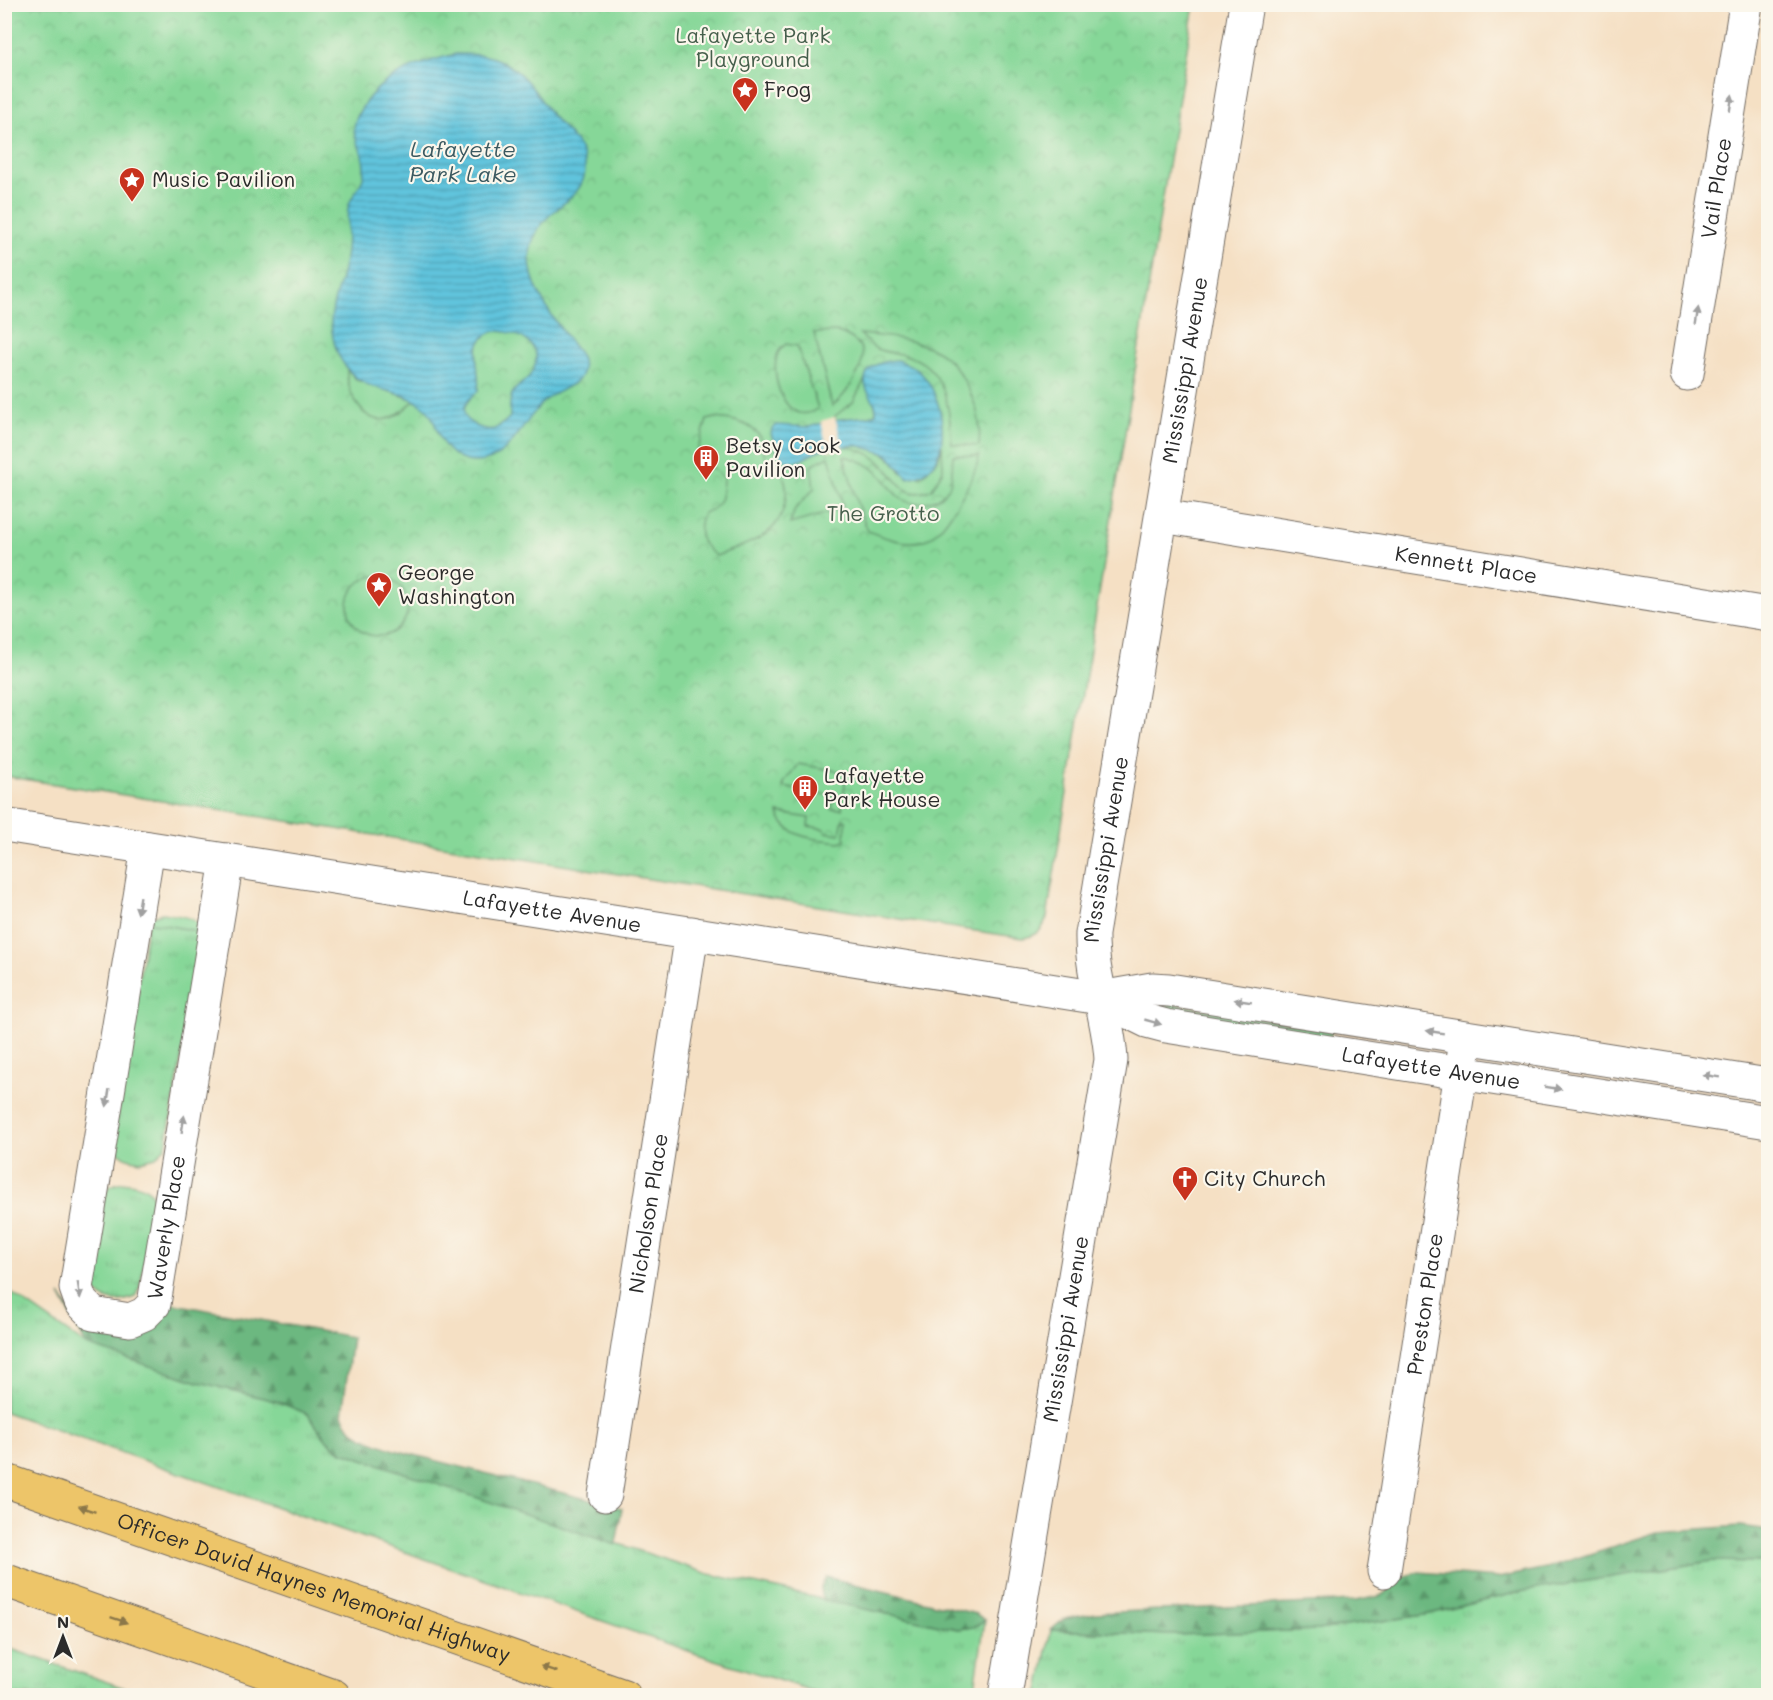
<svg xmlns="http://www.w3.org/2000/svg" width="1773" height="1700" font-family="Mali,sans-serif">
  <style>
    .grass { fill: url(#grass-tufts); stroke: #588162; stroke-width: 1.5 }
    .forest { fill: url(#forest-firs); stroke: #4c7256; stroke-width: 1.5 }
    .park { fill: url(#park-crowns); stroke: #588162; stroke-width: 1.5 }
    .garden { fill: #86d798; stroke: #588162; stroke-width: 1.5 }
    .water { fill: url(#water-rules); stroke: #467884; stroke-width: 1.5; fill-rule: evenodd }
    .pier { fill: #f5e0c4 }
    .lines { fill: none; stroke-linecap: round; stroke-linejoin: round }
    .minor-casing { stroke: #726a61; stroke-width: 35 }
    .highway-casing { stroke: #726a61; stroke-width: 35 }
    .minor { stroke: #fff; stroke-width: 33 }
    .highway { stroke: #edc569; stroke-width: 33 }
    .oneway { fill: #a0a0a0 }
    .oneway2 { fill: #8c784a }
    .labels { text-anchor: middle; stroke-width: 4.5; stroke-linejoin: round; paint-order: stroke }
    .park-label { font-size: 21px; fill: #465f4c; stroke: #fbf7ec }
    .poi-label { font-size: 21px; fill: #2b2b2b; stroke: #fbf7ec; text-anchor: start }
    .street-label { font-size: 21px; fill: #2b2b2b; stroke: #fbf7ec }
    .water-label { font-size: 22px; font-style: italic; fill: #3b5960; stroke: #fbf7ec }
  </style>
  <defs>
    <pattern id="grass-tufts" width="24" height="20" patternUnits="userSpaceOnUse" patternTransform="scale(1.5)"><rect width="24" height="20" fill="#86d798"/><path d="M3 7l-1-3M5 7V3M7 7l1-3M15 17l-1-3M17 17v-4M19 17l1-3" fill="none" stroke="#74b983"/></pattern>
    <pattern id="forest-firs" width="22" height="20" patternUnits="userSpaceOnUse" patternTransform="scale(1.5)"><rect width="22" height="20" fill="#6cb880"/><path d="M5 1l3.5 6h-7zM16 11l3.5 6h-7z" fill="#599669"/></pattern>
    <pattern id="park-crowns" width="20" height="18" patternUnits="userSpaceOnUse" patternTransform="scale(1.5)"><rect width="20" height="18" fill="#86d798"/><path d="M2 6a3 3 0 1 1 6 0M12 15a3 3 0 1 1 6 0" fill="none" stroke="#74b983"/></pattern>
    <pattern id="water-rules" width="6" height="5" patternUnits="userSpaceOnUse" patternTransform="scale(1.5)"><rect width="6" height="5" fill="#60c4dd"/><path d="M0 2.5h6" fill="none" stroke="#4f9fb3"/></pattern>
  </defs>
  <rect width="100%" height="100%" fill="#fbf7ec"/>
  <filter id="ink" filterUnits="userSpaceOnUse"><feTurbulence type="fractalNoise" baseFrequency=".0167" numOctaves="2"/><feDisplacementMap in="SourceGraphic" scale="12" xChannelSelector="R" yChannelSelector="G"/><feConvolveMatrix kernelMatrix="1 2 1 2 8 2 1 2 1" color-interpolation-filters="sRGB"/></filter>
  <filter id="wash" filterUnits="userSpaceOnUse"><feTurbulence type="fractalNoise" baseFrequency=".008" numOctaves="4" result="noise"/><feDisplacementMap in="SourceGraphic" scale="24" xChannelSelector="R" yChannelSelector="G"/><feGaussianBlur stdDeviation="1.35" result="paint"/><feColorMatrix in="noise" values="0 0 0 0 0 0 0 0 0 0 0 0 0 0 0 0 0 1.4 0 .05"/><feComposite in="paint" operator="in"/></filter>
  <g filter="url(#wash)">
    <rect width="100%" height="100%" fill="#f5e0c4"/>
    <path class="grass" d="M148 922 203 932 166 1146 156 1157 140 1161 127 1158 117 1151 113 1140Z
      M122 1182C139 1184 153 1186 155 1205L140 1286 135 1297C118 1304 104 1303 92 1288L104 1194 110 1186Z
      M4 1292 11 1293 86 1345 279 1402 308 1414 324 1437 340 1451 709 1574 957 1629 973 1627 985 1620 974 1695 833 1696 806 1689 694 1653 5 1412Z
      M1712 1561 1768 1562V1695L1038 1696 1051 1630 1172 1635 1317 1630 1425 1615 1524 1591Z
      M4 1647H5L145 1695H5Z"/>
    <path class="forest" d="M60 1295C81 1330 90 1333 130 1334L164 1302 352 1337 342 1415C351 1437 374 1442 395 1450L622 1508 616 1545 340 1451 324 1437 308 1414 279 1402 195 1381 86 1345Z
      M1740 1526 1768 1530V1562L1712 1561 1524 1591 1425 1615 1317 1630 1172 1635 1051 1630 1064 1619 1096 1613 1355 1601 1380 1596 1393 1587 1402 1577 1419 1572 1498 1578 1546 1568 1658 1532Z
      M826 1577 976 1614 985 1620 973 1627 958 1629 822 1600 821 1587Z"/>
    <path class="park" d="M4 5H1194L1047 917C1043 930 1037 936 1023 938L962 929 5 776Z"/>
    <path class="garden" d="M837 332C845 334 857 340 861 348 869 363 844 398 832 406L814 333Z
      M860 334C886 336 914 339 937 351 956 361 970 389 976 408 980 420 980 433 979 446L952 444C949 408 947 366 905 355 897 353 886 353 877 349 871 347 865 339 860 334Z
      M786 344 797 346 818 408C786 432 767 372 779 351 781 348 784 346 786 344Z
      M347 369 357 380 415 400C407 407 397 417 387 419 362 425 345 389 347 369Z
      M865 379C867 391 877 400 876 413L870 416 835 420V416L853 402Z
      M715 418C729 419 748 422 758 434 763 441 762 452 767 460 771 465 778 467 781 472 787 481 787 493 785 503 778 539 745 544 716 556 699 544 696 532 703 513 723 507 722 496 723 478L713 468 699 467 697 452 707 420Z
      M856 445C878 450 889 451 901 472L921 477 938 460 942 445 943 470 932 489C900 504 897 472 875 458 866 451 855 448 844 446Z
      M953 455 979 456C976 476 946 530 927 539 908 547 886 538 868 531L857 503 844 456C861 460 873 466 884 479 889 485 893 492 899 497 912 508 941 503 949 487 953 479 952 464 953 455Z
      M829 456 843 505 842 509 790 524 795 509 814 489 811 465Z
      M348 606a30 30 0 1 1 60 0a30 30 0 1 1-60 0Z
      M798 764 843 772 845 783 842 809H832L834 796 783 787 785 781Z
      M778 813 809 818 808 826 825 829V832L840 834 843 819 846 820 845 840 840 842C817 839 786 839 778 813Z
      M162 913C178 916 197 915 203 932L148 922 153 916Z
      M1167 1003 1332 1030 1331 1035 1327 1038 1168 1013 1166 1008Z"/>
    <path class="water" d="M456 54C471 54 487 54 501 61 524 72 536 93 550 113 563 130 587 146 585 170 584 189 570 198 557 209 498 255 549 312 580 355 593 385 561 386 544 401 523 421 509 463 475 462 462 462 453 456 445 446 436 434 435 415 423 406 393 383 362 398 340 358 334 347 332 335 331 323 331 305 339 288 343 270 346 257 347 243 347 229 348 221 346 210 350 202 355 190 364 184 364 170 365 140 342 138 363 106 384 73 420 63 456 54ZM493 331C514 330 546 343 533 370 529 381 517 384 512 394 509 401 510 410 510 417 505 422 500 427 494 429 479 432 455 418 468 401 470 398 475 394 478 391 482 368 465 345 493 331Z
      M897 360C906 363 914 366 921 373 947 399 956 473 908 478L887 454 856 445 822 449 799 461H787L780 456 771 434 772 429 777 425 809 427 833 420 870 416 876 413C877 402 869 397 866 387 860 367 882 361 897 360Z"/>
    <path class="pier" d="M835 417 843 449 828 451 821 421Z"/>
  </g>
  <g filter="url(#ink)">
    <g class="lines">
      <g class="minor-casing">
        <g id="minor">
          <path id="s1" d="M1687 374 1746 4"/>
          <path id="s2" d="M1162 516 1768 614"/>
          <path id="s3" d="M4 825 1100 998 1147 1021 1166 1026 1768 1122"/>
          <path id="s4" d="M148 848 76 1288 81 1302 93 1314 130 1320 144 1314 154 1304 227 860"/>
          <path d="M1100 998 1152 989 1169 990 1768 1085"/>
          <path id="s5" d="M605 1495 692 933"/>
          <path id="s6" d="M1384 1571 1464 1053"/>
          <path id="s7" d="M1005 1696 1111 1060C1109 1017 1091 977 1092 934L1246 4"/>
        </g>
      </g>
      <g class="highway-casing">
        <g id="highway">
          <path id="s8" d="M4 1480 624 1696"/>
          <path d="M4 1580 334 1696"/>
        </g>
      </g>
      <use href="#minor" class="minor"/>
      <use href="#highway" class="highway"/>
    </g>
    <defs><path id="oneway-solid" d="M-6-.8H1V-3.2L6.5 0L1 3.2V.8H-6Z" transform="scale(1.5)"/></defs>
    <g class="oneway">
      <use href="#oneway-solid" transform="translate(1731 103) rotate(-81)"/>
      <use href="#oneway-solid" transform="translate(1697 316) rotate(-81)"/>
      <use href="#oneway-solid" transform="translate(139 905) rotate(99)"/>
      <use href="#oneway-solid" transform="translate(1243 1001) rotate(-171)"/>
      <use href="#oneway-solid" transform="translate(1153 1022) rotate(16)"/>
      <use href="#oneway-solid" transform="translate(1435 1032) rotate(-171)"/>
      <use href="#oneway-solid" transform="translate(1711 1076) rotate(-171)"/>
      <use href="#oneway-solid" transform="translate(1553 1088) rotate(9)"/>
      <use href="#oneway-solid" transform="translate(108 1098) rotate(99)"/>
      <use href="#oneway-solid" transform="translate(183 1124) rotate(-81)"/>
      <use href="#oneway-solid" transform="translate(79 1290) rotate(81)"/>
    </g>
    <g class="oneway2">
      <use href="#oneway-solid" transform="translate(87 1509) rotate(-161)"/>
      <use href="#oneway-solid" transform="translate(119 1620) rotate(19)"/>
      <use href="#oneway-solid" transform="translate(549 1669) rotate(-161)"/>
    </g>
  </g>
  <defs>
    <g id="sight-pin" transform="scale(1.35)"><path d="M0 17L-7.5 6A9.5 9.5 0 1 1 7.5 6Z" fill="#c8321e" stroke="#fbf7ec"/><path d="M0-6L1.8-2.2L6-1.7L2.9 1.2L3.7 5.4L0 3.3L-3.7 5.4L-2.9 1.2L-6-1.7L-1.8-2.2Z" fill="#fff"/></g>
    <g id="building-pin" transform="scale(1.35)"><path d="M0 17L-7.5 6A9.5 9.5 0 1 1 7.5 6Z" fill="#c8321e" stroke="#fbf7ec"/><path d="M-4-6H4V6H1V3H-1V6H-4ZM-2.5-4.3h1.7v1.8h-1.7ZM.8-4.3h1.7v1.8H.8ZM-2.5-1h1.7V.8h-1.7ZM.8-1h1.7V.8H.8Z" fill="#fff"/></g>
    <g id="church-pin" transform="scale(1.35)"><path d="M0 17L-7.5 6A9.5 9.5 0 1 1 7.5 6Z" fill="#c8321e" stroke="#fbf7ec"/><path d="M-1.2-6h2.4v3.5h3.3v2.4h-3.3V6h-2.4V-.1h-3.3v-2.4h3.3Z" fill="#fff"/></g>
  </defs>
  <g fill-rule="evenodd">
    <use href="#sight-pin" x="745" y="90"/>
    <use href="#sight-pin" x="132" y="180"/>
    <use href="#building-pin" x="706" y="458"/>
    <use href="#sight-pin" x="379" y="585"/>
    <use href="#building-pin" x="805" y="788"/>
    <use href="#church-pin" x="1185" y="1179"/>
  </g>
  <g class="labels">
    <g class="park-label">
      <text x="753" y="43">Lafayette Park<tspan x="753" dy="24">Playground</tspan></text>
      <text x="883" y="521">The Grotto</text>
    </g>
    <g class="poi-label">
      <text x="764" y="97">Frog</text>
      <text x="152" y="187">Music Pavilion</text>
      <text x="726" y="453">Betsy Cook<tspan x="726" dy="24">Pavilion</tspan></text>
      <text x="398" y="580">George<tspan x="398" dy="24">Washington</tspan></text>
      <text x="824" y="783">Lafayette<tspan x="824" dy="24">Park House</tspan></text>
      <text x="1204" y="1186">City Church</text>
    </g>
    <g class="street-label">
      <text dy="7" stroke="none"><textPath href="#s1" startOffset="188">Vail Place</textPath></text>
      <text dy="7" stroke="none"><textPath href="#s7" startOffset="1344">Mississippi Avenue</textPath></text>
      <text dy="7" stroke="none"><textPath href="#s2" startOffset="308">Kennett Place</textPath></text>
      <text dy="7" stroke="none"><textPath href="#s7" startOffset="858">Mississippi Avenue</textPath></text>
      <text dy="7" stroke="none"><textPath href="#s3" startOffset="555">Lafayette Avenue</textPath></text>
      <text dy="7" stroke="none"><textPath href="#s3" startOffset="1450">Lafayette Avenue</textPath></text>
      <text dy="7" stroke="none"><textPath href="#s5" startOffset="285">Nicholson Place</textPath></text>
      <text dy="7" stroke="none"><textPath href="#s4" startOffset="622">Waverly Place</textPath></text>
      <text dy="7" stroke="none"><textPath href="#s6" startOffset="270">Preston Place</textPath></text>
      <text dy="7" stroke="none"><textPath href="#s7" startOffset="372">Mississippi Avenue</textPath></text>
      <text dy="7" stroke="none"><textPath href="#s8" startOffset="328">Officer David Haynes Memorial Highway</textPath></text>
    </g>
    <g class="water-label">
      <text x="463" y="157">Lafayette<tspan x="463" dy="25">Park Lake</tspan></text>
    </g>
  </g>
  <rect width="1773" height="1700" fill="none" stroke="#fbf7ec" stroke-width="24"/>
  <g transform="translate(63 1637)" stroke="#fbf7ec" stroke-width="4.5" paint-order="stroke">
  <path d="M0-4.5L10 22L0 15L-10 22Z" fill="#2b2b2b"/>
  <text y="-9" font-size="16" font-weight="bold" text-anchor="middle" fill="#2b2b2b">N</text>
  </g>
</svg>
